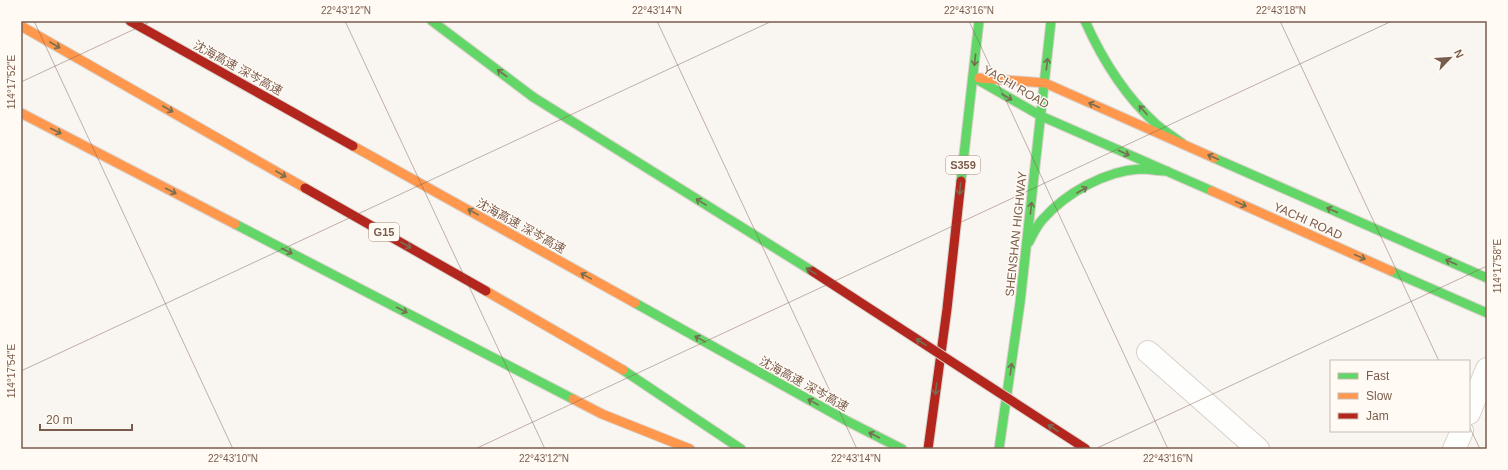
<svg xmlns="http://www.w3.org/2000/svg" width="1508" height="470" font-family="Arial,'Noto Sans SC',sans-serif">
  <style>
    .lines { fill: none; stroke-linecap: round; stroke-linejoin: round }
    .street-casing { stroke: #d7d1cb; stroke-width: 24 }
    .fast-casing { stroke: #d9d2cb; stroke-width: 11 }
    .slow-casing { stroke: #d9d2cb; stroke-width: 11 }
    .jam-casing { stroke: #d9d2cb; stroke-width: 11 }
    .street { stroke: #fefefd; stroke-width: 22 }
    .fast { stroke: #63d668; stroke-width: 9 }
    .slow { stroke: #ff974d; stroke-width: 9 }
    .jam { stroke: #b3261e; stroke-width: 9 }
    .fast-bridge-casing { stroke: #dad1cc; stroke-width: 11; stroke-linecap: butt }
    .jam-bridge-casing { stroke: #dad1cc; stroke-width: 11; stroke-linecap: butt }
    .fast-bridge { stroke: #63d668; stroke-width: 9 }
    .jam-bridge { stroke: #b3261e; stroke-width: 9 }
    .oneway { stroke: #776e51 }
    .ticks { fill: none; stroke: #7a5c4d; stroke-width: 1; stroke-opacity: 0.45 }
    .labels { text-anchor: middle; stroke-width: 3; stroke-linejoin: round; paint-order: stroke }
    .shield { fill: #fffaf3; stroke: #a28b7f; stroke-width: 1 }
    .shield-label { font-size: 11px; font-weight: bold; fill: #7a5c4d }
    .street-label { font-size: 12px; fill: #7a5c4d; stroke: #fffaf3 }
    .neatline { fill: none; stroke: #7a5c4d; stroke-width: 1.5 }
    .ticks-label { font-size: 10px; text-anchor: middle; fill: #7a5c4d }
  </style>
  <rect width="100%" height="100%" fill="#f9f5f0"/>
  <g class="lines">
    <g class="street-casing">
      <path id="street" d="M1148 352 1258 449
        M1469 413 1487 369
        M1454 449 1462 431"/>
    </g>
    <g class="fast-casing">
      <path id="fast" d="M432 21 533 97
        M1085 21C1102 59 1125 96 1156 124 1164 131 1174 137 1183 144
        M973 77 1041 116 1212 191
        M1214 158 1487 278
        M961 181 979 21
        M235 224 573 399
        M1029 242C1033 234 1037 225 1043 219 1066 193 1105 171 1140 169 1149 169 1158 171 1167 171
        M1391 271 1487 313
        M635 303 847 421 902 449
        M623 370 741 449
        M999 449 1020 303 1051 21"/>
    </g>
    <g class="slow-casing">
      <path id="slow" d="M21 26 305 188
        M979 78 1045 83 1214 158
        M21 113 235 224
        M353 146 635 303
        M1212 191 1391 271
        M486 291 623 370
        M573 399 602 414 690 449"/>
    </g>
    <g class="jam-casing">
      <path id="jam" d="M130 21 353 146
        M305 188 486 291
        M928 449 947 309 961 181"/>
    </g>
    <use href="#street" class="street"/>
    <use href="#fast" class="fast"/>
    <use href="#slow" class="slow"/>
    <use href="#jam" class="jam"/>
    <g class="fast-bridge-casing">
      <path id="fast-bridge" d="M533 97 812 271"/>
    </g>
    <g class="jam-bridge-casing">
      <path id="jam-bridge" d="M812 271 1086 449"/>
    </g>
    <use href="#fast-bridge" class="fast-bridge"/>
    <use href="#jam-bridge" class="jam-bridge"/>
  </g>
  <defs><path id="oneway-shaft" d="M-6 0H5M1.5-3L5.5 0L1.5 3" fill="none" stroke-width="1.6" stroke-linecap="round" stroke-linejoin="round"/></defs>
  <g class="oneway">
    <use href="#oneway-shaft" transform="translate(55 45) rotate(30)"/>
    <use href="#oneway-shaft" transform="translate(975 60) rotate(96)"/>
    <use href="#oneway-shaft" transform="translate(1047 64) rotate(-83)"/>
    <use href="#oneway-shaft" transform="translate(502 73) rotate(-143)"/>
    <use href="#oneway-shaft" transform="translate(1007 97) rotate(30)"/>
    <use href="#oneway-shaft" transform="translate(1094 105) rotate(-156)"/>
    <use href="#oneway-shaft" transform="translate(168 109) rotate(30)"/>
    <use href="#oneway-shaft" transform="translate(1143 110) rotate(-132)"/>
    <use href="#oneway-shaft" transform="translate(56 131) rotate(27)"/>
    <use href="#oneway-shaft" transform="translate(1124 153) rotate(24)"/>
    <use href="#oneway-shaft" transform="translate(1213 157) rotate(-156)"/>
    <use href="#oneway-shaft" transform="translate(281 174) rotate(30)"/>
    <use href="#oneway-shaft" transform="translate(960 189) rotate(96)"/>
    <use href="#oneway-shaft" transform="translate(1082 190) rotate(-30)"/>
    <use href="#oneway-shaft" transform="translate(171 191) rotate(27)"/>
    <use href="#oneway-shaft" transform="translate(701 202) rotate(-148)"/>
    <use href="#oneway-shaft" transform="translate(1241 204) rotate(24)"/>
    <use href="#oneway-shaft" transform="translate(1031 208) rotate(-84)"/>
    <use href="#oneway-shaft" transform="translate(1332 210) rotate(-156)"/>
    <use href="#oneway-shaft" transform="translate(473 212) rotate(-151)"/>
    <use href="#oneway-shaft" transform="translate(406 245) rotate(30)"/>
    <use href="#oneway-shaft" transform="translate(287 251) rotate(27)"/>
    <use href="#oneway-shaft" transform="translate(1360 257) rotate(24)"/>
    <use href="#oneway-shaft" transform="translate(1451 262) rotate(-156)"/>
    <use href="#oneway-shaft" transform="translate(811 271) rotate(-148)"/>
    <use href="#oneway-shaft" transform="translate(586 276) rotate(-151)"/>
    <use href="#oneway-shaft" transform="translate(402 310) rotate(27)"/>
    <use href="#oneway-shaft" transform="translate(700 339) rotate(-151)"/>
    <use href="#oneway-shaft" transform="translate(921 342) rotate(-147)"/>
    <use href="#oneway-shaft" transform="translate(1011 369) rotate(-82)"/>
    <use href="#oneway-shaft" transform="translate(936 389) rotate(97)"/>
    <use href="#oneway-shaft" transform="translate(813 402) rotate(-151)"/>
    <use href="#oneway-shaft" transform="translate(1053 428) rotate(-147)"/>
    <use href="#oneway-shaft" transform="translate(874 435) rotate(-153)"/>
  </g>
  <path class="ticks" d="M34 21 233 449M345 21 545 449M657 21 857 449M969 21 1168 449M1280 21 1439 361M21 82 152 21M21 371 772 21M1469 426 1480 449M475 449 1392 21M1095 449 1487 266"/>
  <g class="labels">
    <g class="shield">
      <rect x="946" y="156" width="34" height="18" rx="3"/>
      <rect x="369" y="223" width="30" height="18" rx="3"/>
    </g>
    <g class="shield-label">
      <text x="963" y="169">S359</text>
      <text x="384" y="236">G15</text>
    </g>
    <g class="street-label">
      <text transform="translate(238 68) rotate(29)" y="4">沈海高速 深岑高速</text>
      <text transform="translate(1016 87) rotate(30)" y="4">YACHI ROAD</text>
      <text transform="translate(1308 221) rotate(24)" y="4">YACHI ROAD</text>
      <text transform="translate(521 226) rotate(29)" y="4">沈海高速 深岑高速</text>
      <text transform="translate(1016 234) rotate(-84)" y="4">SHENSHAN HIGHWAY</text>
      <text transform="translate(804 384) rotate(29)" y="4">沈海高速 深岑高速</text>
    </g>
  </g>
  <rect width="1508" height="470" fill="none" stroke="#fffaf3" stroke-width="44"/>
  <rect x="1330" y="360" width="140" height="72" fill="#fffaf3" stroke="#cabbb1"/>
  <rect x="1338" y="373" width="20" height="6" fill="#63d668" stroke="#cabbb1"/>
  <text x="1366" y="380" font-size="12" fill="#7a5c4d">Fast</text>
  <rect x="1338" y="393" width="20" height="6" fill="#ff974d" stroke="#cabbb1"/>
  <text x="1366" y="400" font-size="12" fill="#7a5c4d">Slow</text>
  <rect x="1338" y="413" width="20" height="6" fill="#b3261e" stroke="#cabbb1"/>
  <text x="1366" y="420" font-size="12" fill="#7a5c4d">Jam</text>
  <g transform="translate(1450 58) rotate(65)" stroke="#fffaf3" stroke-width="3" paint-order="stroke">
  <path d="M0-3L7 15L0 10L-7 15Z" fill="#7a5c4d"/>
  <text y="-6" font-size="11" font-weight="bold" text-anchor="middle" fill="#7a5c4d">N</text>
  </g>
  <path d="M40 424v6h92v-6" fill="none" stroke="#7a5c4d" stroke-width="2"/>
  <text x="46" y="424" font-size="12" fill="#7a5c4d" stroke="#fffaf3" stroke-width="3" paint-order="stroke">20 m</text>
  <rect x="22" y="22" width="1464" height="426" class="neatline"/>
  <g class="ticks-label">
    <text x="346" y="14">22°43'12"N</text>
    <text x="657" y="14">22°43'14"N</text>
    <text x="969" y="14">22°43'16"N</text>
    <text x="1281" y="14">22°43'18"N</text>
    <text transform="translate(11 82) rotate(-90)" y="4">114°17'52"E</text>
    <text transform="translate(1497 266) rotate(-90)" y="4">114°17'58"E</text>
    <text transform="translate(11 371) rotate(-90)" y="4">114°17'54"E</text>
    <text x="233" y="462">22°43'10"N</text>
    <text x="544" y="462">22°43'12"N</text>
    <text x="856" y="462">22°43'14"N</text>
    <text x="1168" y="462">22°43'16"N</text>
  </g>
</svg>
